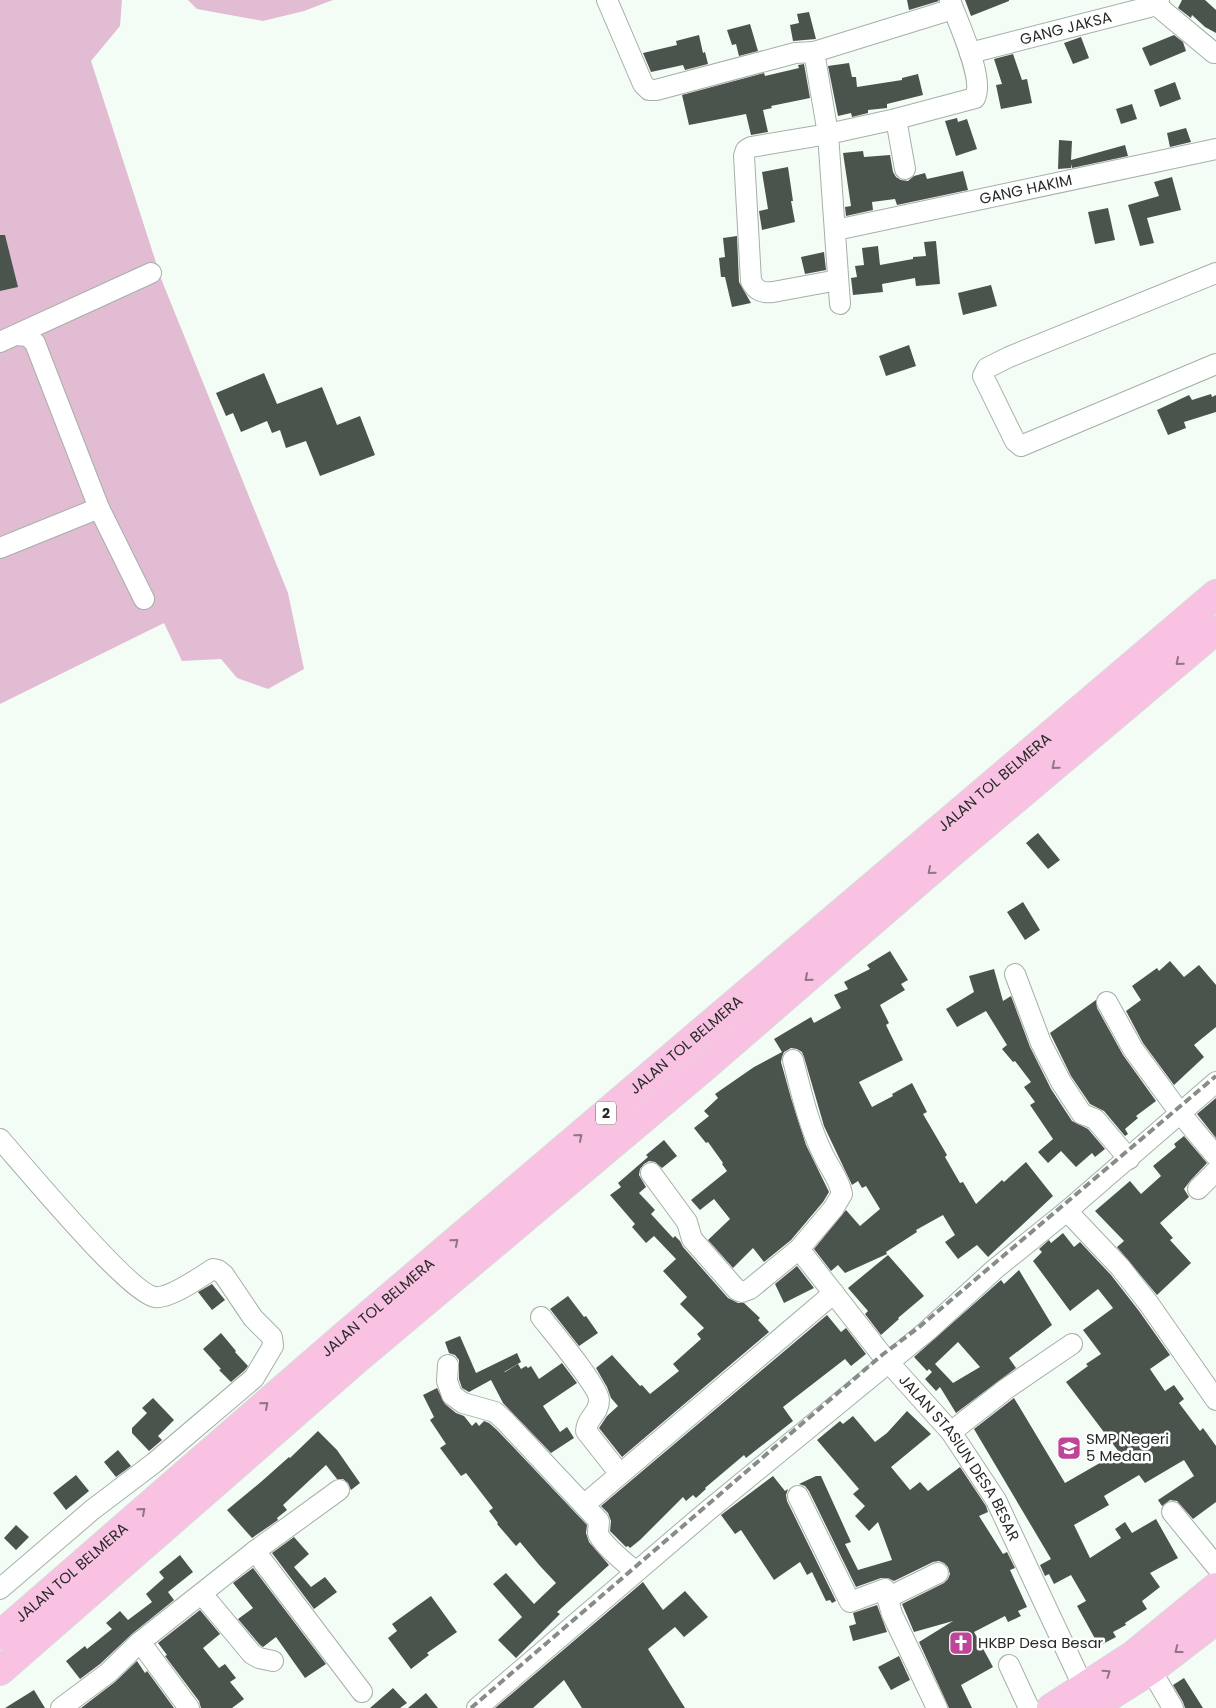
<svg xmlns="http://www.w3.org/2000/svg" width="1216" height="1708" font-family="Poppins,sans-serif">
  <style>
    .green { fill: #e2bcd2 }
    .building { fill: #4b534d; fill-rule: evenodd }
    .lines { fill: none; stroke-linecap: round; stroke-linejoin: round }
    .minor-casing { stroke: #a6afa8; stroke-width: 22 }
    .highway-casing { stroke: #d8d9d8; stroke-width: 30 }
    .minor { stroke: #fff; stroke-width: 20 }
    .highway { stroke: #f9c2e2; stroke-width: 28 }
    .rail { stroke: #868c87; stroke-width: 4; stroke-dasharray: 8 4; stroke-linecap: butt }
    .oneway { stroke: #907685 }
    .labels { text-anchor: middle; stroke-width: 5; stroke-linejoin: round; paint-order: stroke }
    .shield { fill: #fff; stroke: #686b68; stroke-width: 1 }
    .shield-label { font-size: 14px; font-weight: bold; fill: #272b28 }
    .street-label { font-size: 15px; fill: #272b28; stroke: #fff }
    .poi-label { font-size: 15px; fill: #272b28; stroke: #fff; text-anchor: start }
  </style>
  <rect width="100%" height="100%" fill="#f4fdf5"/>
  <path class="green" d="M0 0H122L120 26 91 61 162 281 288 593 304 669 268 689 237 678 221 659 182 661 164 623 0 704Z
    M188 0H333L304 11 263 21 197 9Z"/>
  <path class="building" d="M907 0H938L939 1 909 10Z
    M965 0H1009V1L971 16Z
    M1182 0H1205L1216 10V33L1205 27 1192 15 1191 18 1178 8Z
    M809 12 816 39 793 41 790 25 799 23 797 14Z
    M750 24 758 51 739 56 736 44 732 45 727 30Z
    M699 35 703 53 705 52 708 64 685 70 683 65 651 72 643 53 677 45 676 41Z
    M1174 35 1183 42 1186 51 1150 66 1142 48Z
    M1081 37 1089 58 1073 64 1064 43Z
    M1013 54 1022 80 1027 79 1032 103 1001 109 996 85 1002 84 994 59Z
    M849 63 852 77H856L857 87 902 80V78L918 74 923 95 887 104V108L868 110V113L852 117 851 113 838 116 828 66Z
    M804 64 810 98 771 106 772 108 763 110 768 132 751 135 746 114 689 125 682 95 764 73 765 76 799 68 798 65Z
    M1175 82 1181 99 1160 107 1154 90Z
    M1132 104 1137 119 1121 124 1116 109Z
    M957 118 958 122 967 119 977 149 956 156 945 121Z
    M1186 128 1191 142 1170 147 1167 133Z
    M1059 140 1072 141 1071 160 1125 145 1128 156 1072 168 1071 164V168L1058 169Z
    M863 151 864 157 890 155 893 172 896 177 901 180 908 181 914 176 925 173 927 179 963 171 968 190 897 205 895 199 872 202 873 210 846 216 845 207 851 206 843 153Z
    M788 167 793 201H791L795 222 762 230 759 211 768 209 762 172Z
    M1172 177 1181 210 1147 218 1154 243 1140 246 1128 205 1159 196 1154 182Z
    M1108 208 1115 240 1095 244 1088 212Z
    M0 235H5L18 287 0 291Z
    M737 236 739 282 751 303 732 307 725 277H721L719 258 725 257 723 238Z
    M936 241 940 284 916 286 915 278 882 284 883 292 853 295 851 278 857 277 855 266 864 265 862 248 878 246 880 265 913 259V257L926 256 924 242Z
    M824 252 826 270 805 274 801 257Z
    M991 285 997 306 963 315 958 293Z
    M909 345 916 366 886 376 879 356Z
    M264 373 277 404 322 387 337 425 360 416 375 455 320 476 306 441 286 448 280 430 272 433 267 421 241 432 233 413 226 416 216 393Z
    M1211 394 1212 397 1216 395V412L1184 422 1186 428 1168 435 1157 410 1189 395 1192 400Z
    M1038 833 1060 860 1048 869 1026 843Z
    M1023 902 1040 930 1025 940 1007 912Z
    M890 951 908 980 901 984 905 990 880 1005 889 1023 886 1025 903 1060 859 1082 872 1107 893 1096 892 1094 912 1083 927 1112 923 1114 947 1155 945 1157 960 1183 963 1182 976 1204 1002 1180 1004 1182 1026 1162 1053 1196 988 1257 977 1245 958 1259 945 1242 955 1235 943 1215 916 1230 917 1232 886 1252 887 1254 845 1273 838 1265 831 1271 814 1249 846 1210 860 1226 880 1209 866 1186 862 1188 858 1181 852 1185 824 1126 804 1057 802 1052 797 1049 791 1048 784 1052 782 1057 781 1062 791 1098 806 1145 829 1192 823 1202 791 1240 764 1262 753 1248 733 1268 708 1240 730 1219 714 1199 700 1210 691 1200 727 1171 722 1164 723 1163 708 1142 706 1143 694 1128 709 1116 704 1111 718 1098 715 1094 754 1067 782 1052 774 1039 811 1017 814 1023 841 1008 834 995 848 989 844 982 870 969 867 965Z
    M1170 961 1184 977 1199 965 1216 985V1027L1194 1045 1204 1057 1174 1085 1143 1043 1126 1011 1141 1000 1132 986 1157 968 1159 971Z
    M994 969 1003 1001 1011 996 1030 1047 1051 1089 1072 1121 1088 1129 1105 1149 1095 1157 1092 1153 1076 1167 1061 1151 1048 1163 1038 1152 1053 1139 1030 1105 1035 1102 1024 1087 1031 1082 1015 1061 1013 1062 1002 1049 1007 1045 986 1011 957 1027 946 1009 974 992 969 976Z
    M1096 1000 1097 1008 1123 1055 1156 1101 1136 1116 1138 1118 1125 1129 1128 1134 1125 1136 1104 1111 1090 1104 1071 1076 1050 1033Z
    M1216 1098V1138L1197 1114Z
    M1184 1136 1207 1163 1190 1181 1184 1189 1189 1197 1160 1223 1173 1238 1170 1240 1191 1263 1157 1295 1117 1247 1124 1241 1095 1211 1130 1181 1141 1194 1161 1176 1153 1166 1176 1147 1174 1144Z
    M664 1140 677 1156 662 1168 655 1162 649 1161 644 1164 640 1169 639 1175 646 1187 639 1193 655 1210 651 1214 673 1238 675 1236 680 1241 683 1247 728 1298 738 1303H744L760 1318 758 1320 769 1332 622 1457 599 1428 607 1416 618 1406 611 1398 607 1387 596 1368 612 1355 640 1386 642 1385 650 1394 679 1371 673 1364 701 1339 697 1334 704 1328 680 1304 687 1297 663 1271 676 1259 654 1236 646 1243 632 1227 635 1224 610 1195 621 1187 618 1183 648 1157 646 1155Z
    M1063 1233 1074 1247 1080 1242 1111 1275 1139 1311 1170 1355 1150 1369 1165 1391 1174 1385 1184 1399 1179 1403 1200 1431 1203 1428 1216 1446V1502L1193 1519 1177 1501 1170 1500 1162 1506 1158 1500 1194 1476 1184 1460 1145 1483 1139 1475 1104 1496 1109 1505 1074 1525 1090 1558 1121 1538 1115 1529 1125 1522 1132 1533 1156 1519 1178 1558 1150 1573 1160 1587 1142 1601 1147 1609 1125 1623 1126 1625 1113 1632 1116 1637 1099 1646 1077 1606 1086 1601 1071 1575 1054 1584 1049 1574 1045 1576 1040 1565 1051 1559 974 1429 1014 1398 1065 1483 1119 1452 1066 1382 1088 1366 1086 1364 1101 1354 1083 1330 1113 1308 1098 1289 1070 1311 1033 1261 1042 1252 1039 1249 1049 1240 1051 1243Z
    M888 1255 924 1296 898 1318 899 1319 881 1335 865 1314 868 1311 848 1288Z
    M797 1266 814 1288 784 1303 775 1284Z
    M1019 1270 1052 1325 1009 1358 1016 1368 956 1413 940 1387 936 1391 925 1379 932 1372 929 1369 927 1371 914 1357 1001 1280 1004 1284ZM958 1342 980 1367 953 1383 935 1364Z
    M212 1284 225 1300 212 1310 198 1292Z
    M568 1296 584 1317 586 1316 598 1333 579 1346 550 1309Z
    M827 1315 841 1332 846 1328 866 1354 851 1366 845 1359 783 1407 793 1421 746 1458 744 1455 705 1488 706 1489 696 1498 693 1495 686 1501 683 1497 640 1540 630 1548 628 1546 626 1547 610 1531 611 1521 608 1513 601 1506Z
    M221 1333 236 1351 235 1352 248 1366 245 1370 231 1382 219 1370 221 1369 203 1349Z
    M460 1336 476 1373 517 1353 521 1362 504 1372H505L518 1364 521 1369 526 1366 528 1368 531 1366 539 1379 562 1363 577 1383 543 1406 560 1432 567 1427 574 1438 551 1453 503 1403 491 1380 469 1392 462 1388 459 1379V1360L455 1355 449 1353 445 1342Z
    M437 1388 445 1404 456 1413 464 1416 472 1426 476 1422 479 1426 484 1421 489 1423 497 1430 587 1525 586 1533 589 1542 609 1565 557 1612 560 1614 516 1658 498 1640 522 1617 493 1584 506 1573 534 1604 556 1583 540 1566 520 1542 516 1546 497 1524 498 1523 489 1511 493 1508 466 1473 461 1476 440 1448 446 1444 430 1420 434 1417 423 1395Z
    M153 1398 174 1420 158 1436 162 1440 149 1451 132 1433V1428L147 1413 142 1408Z
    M907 1411 931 1434 891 1467 910 1490 920 1482 928 1491 960 1467 986 1506 988 1512 979 1516 1003 1554 1007 1552 1015 1568 1010 1570 1027 1607 1018 1611 1021 1616 1008 1622 1005 1616 974 1632 993 1667 961 1685 972 1708H949L919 1642 953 1621 914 1632 902 1604 944 1583 948 1579 950 1574 948 1567 944 1563 939 1561 933 1562 894 1581 888 1578H881L856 1587 809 1491 805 1486 799 1484 816 1476H821L851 1542 845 1544 858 1570 892 1560 878 1522 869 1531 855 1516 865 1506 853 1494 859 1489 817 1440 840 1421 843 1424 853 1416 875 1442 887 1433Z
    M318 1431 337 1450 360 1483 351 1490 348 1483 343 1479H337L326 1465 283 1505 287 1510 277 1518 278 1520 252 1538 227 1510 262 1481 289 1457 290 1458Z
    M118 1450 131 1466 116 1477 104 1462Z
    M76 1475 89 1491 66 1510 53 1493Z
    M773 1476 785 1491 788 1489 786 1495 787 1501 836 1601 832 1603 830 1600 826 1601 812 1572 807 1575 800 1562 774 1580 741 1530 735 1534 721 1515Z
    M16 1525 29 1537 16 1550 4 1538Z
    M294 1537 309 1554 294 1567 311 1587 325 1577 337 1592 314 1609 272 1553Z
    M180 1555 193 1572 168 1592 174 1600 133 1633 100 1664 80 1679 66 1661 85 1646 87 1649 112 1629 106 1623 120 1611 128 1620 152 1602 146 1594 164 1578 159 1572Z
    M253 1568 326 1664 305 1678 276 1637 263 1647 260 1645 238 1619 253 1608 233 1583Z
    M643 1582 663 1610 685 1591 708 1617 684 1637 675 1627 648 1649 685 1708H582L564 1680 533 1708H495Z
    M431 1596 457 1632 427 1653 429 1655 411 1669 388 1638 397 1631 392 1624Z
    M877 1605 887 1632 853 1641 849 1626 856 1624 853 1613Z
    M200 1610 220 1634 203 1648 219 1668 225 1664 236 1678 230 1682 244 1699 232 1708H201L199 1701 165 1656 167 1655 158 1643Z
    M899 1656 910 1680 891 1690 878 1667Z
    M137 1661 145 1673 147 1671 174 1708H81L115 1682Z
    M1184 1678 1203 1708H1185L1183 1702 1173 1685Z
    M393 1688 407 1703 400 1708H370Z
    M34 1690 45 1708H5Z
    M426 1693 438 1708H408Z"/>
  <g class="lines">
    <g class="minor-casing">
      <g id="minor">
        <path d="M607 0 643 84 649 90H656L795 53 814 52 953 9"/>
        <path d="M1155 4 1214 53"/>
        <path d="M814 52 828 134 840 304"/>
        <path id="s1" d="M970 53 1149 7 1155 4 1159 0"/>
        <path d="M896 119 905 169"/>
        <path id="s2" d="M836 230 1216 149"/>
        <path d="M1216 273 1009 357 987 368 983 376 1015 441 1021 446 1216 364"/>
        <path d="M838 280 773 292C762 293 756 291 751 281L744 156 746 150 751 147 828 134 896 119 975 98C985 78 957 21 950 0"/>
        <path d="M16 335 28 336 35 343 99 508 144 599"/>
        <path d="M0 342 151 273"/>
        <path d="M0 548 99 508"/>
        <path d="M1015 974 1041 1043 1061 1082 1082 1114 1095 1119 1129 1159"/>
        <path d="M1107 1002 1133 1049 1180 1113 1216 1156"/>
        <path d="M0 1139C23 1165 130 1294 155 1297 170 1299 200 1277 213 1269L218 1270 224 1275 253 1318 272 1337 273 1346 254 1378 154 1463 92 1510 0 1589"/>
        <path d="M651 1173 687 1222 692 1239 737 1290 742 1292 750 1289 799 1249 833 1209 842 1194C839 1178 828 1166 822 1152 808 1123 801 1091 793 1060"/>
        <path d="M1198 1189 1216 1171"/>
        <path d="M1067 1211 1120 1267 1149 1304 1216 1400"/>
        <path id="s3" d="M799 1249 882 1355 951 1432 996 1500 1084 1688"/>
        <path d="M541 1317C552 1331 599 1387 599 1400 599 1415 587 1416 586 1431L620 1474"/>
        <path d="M448 1365 447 1381 452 1395 463 1403 495 1412 505 1421 599 1521C599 1525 598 1529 598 1533 600 1542 628 1566 636 1571"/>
        <path d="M951 1432 1006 1389 1072 1344"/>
        <path d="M798 1496 850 1602 885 1589 892 1614 937 1708"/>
        <path d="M585 1504 834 1293"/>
        <path d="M1172 1512 1216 1566"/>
        <path d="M255 1551 362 1692"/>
        <path d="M202 1594 252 1654 259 1658 273 1661"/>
        <path d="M887 1598 938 1573"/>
        <path d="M140 1642 189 1708"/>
        <path d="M1009 1665 1029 1708"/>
        <path d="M1151 1670 1173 1708"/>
        <path d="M61 1708 108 1673 140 1642 255 1551 339 1490"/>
        <path d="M477 1708 705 1513 927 1331 995 1269 1067 1211 1216 1082"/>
      </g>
    </g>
    <g class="highway-casing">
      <g id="highway">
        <path id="s4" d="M0 1635 344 1336 1216 594"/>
        <path d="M0 1671 356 1360 702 1069 948 856 1216 630"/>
        <path d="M1051 1708 1133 1655 1216 1587"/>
        <path d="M1091 1708 1151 1670 1216 1620"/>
      </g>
    </g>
    <use href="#minor" class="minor"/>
    <use href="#highway" class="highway"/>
    <path class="rail" d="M471 1708 882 1355 918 1328 1216 1076"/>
  </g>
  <defs><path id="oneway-chevron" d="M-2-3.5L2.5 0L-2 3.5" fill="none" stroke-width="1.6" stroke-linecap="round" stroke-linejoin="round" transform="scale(1.25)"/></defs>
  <g class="oneway">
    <use href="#oneway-chevron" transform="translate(1179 662) rotate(140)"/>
    <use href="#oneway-chevron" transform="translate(1055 766) rotate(140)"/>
    <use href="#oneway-chevron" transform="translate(931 871) rotate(139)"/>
    <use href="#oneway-chevron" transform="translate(808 978) rotate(139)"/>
    <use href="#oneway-chevron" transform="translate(579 1137) rotate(-40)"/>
    <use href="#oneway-chevron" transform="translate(455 1242) rotate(-40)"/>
    <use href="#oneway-chevron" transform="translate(265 1405) rotate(-41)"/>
    <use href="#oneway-chevron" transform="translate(142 1511) rotate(-41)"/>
    <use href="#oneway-chevron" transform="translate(1178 1650) rotate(142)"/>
    <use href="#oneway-chevron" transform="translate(1107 1673) rotate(-34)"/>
  </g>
  <defs>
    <g id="school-square" transform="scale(1.25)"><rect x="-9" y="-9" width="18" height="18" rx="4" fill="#bf4598" stroke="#fff"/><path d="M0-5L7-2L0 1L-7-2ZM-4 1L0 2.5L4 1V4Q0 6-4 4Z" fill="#fff"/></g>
    <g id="church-square" transform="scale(1.25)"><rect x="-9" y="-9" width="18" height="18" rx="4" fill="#bf4598" stroke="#fff"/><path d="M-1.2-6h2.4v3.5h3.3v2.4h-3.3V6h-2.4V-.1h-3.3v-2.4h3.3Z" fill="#fff"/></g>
  </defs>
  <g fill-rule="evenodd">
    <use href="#school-square" x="1069" y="1448"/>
    <use href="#church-square" x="961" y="1643"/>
  </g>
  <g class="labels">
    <rect class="shield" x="596" y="1101.5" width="20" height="23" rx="4"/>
    <g class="shield-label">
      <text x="606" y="1118">2</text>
    </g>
    <g class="street-label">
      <text dy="5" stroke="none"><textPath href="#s1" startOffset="99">GANG JAKSA</textPath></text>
      <text dy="5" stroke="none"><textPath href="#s2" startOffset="194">GANG HAKIM</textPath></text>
      <text dy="5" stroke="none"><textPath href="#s4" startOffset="1310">JALAN TOL BELMERA</textPath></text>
      <text dy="5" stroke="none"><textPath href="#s4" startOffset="905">JALAN TOL BELMERA</textPath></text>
      <text dy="5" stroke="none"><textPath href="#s4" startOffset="500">JALAN TOL BELMERA</textPath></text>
      <text dy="5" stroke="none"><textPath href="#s3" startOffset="264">JALAN STASIUN DESA BESAR</textPath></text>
      <text dy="5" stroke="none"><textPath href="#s4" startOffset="95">JALAN TOL BELMERA</textPath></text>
    </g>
    <g class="poi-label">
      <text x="1086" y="1444">SMP Negeri<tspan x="1086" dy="17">5 Medan</tspan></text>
      <text x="978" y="1648">HKBP Desa Besar</text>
    </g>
  </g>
</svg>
